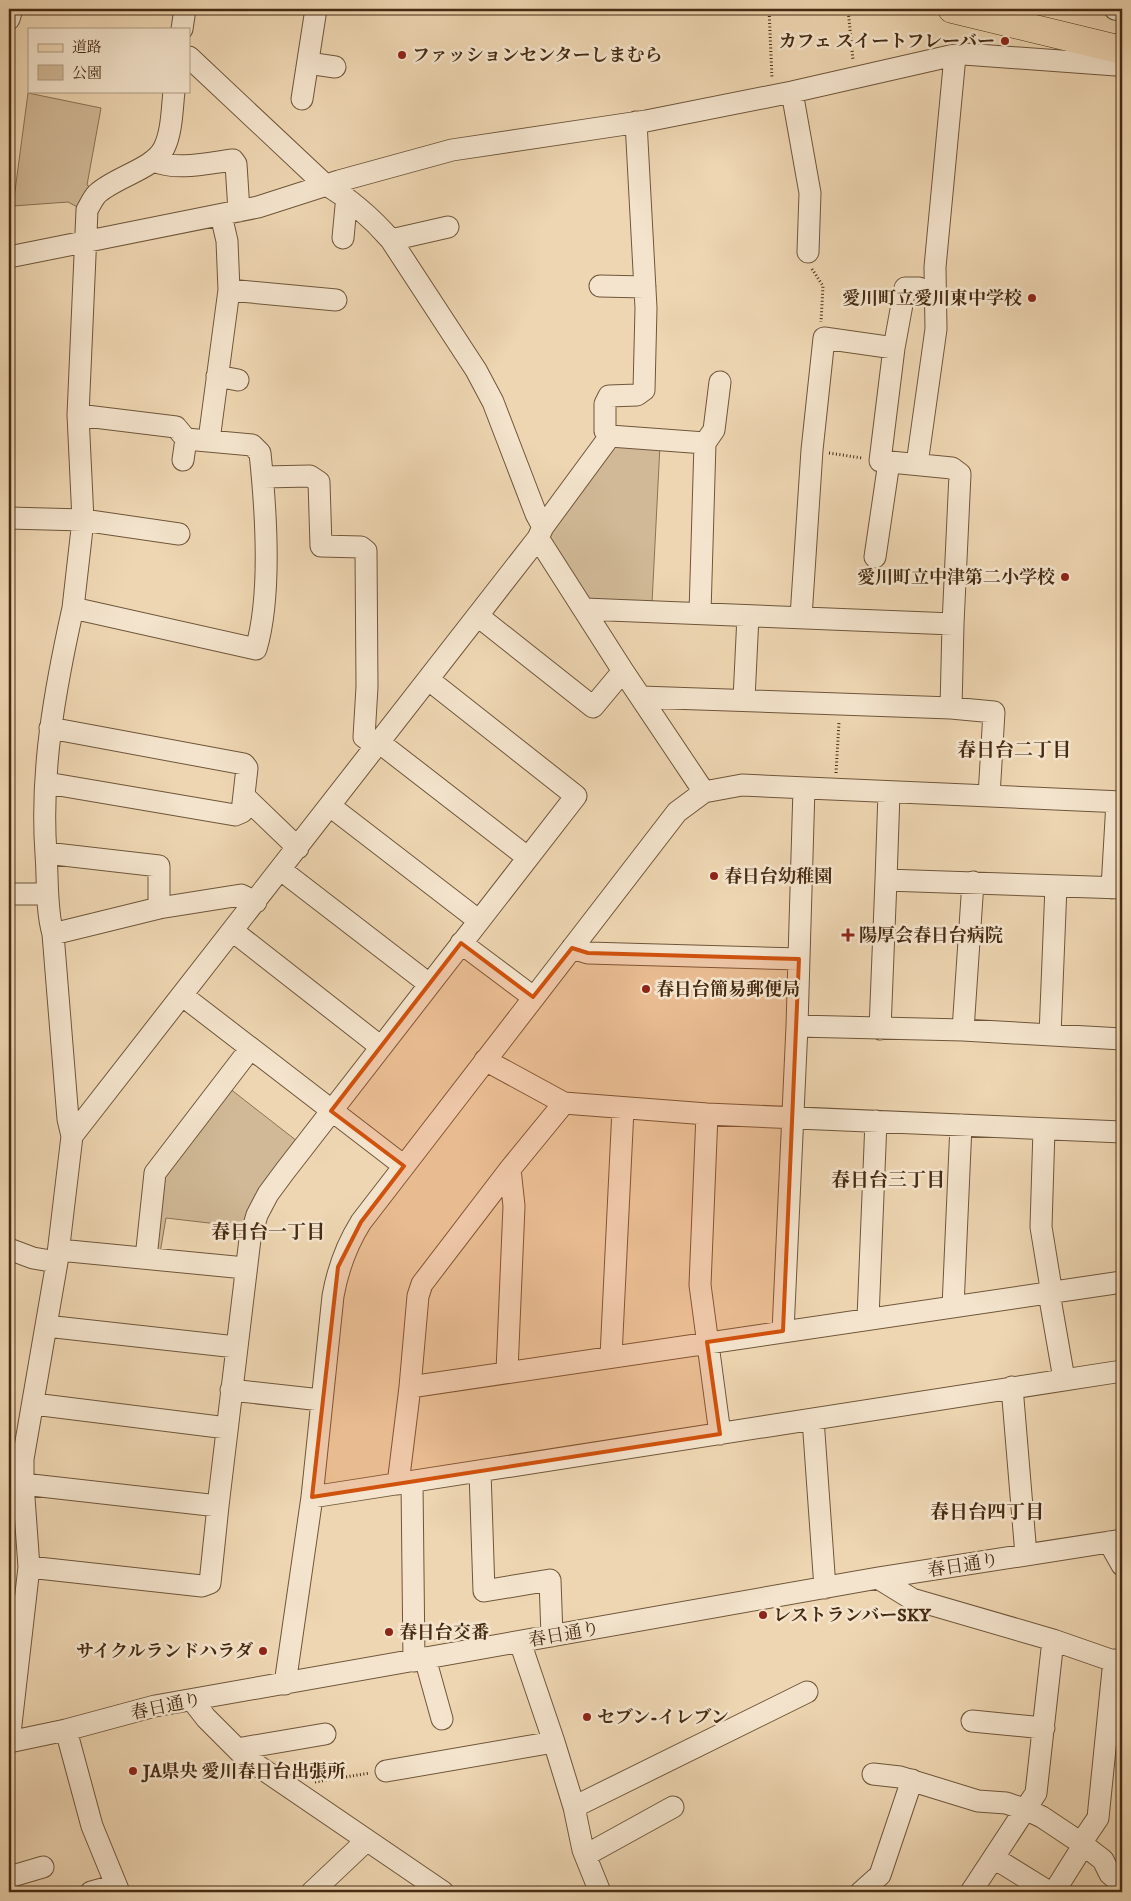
<svg xmlns="http://www.w3.org/2000/svg" width="1131" height="1901" font-family="'IM FELL DW Pica','Noto Serif JP',serif">
  <style>
    .green { fill: #d1b997; stroke: #8b7254 }
    .lines { fill: none; stroke-linecap: round; stroke-linejoin: round }
    .minor-casing { stroke: #6f563a; stroke-width: 23 }
    .major-casing { stroke: #452b12; stroke-width: 29 }
    .path { stroke: #452b12; stroke-width: 3; stroke-dasharray: 1 2.5; stroke-linecap: butt }
    .minor { stroke: #f4e4cd; stroke-width: 21 }
    .major { stroke: #eed6b2; stroke-width: 28 }
    .marked { fill: #d0520d; fill-opacity: 0.2; stroke: #d0520d; stroke-width: 4; stroke-linejoin: round }
    .poi-dot { fill: #8f2418; stroke: #f4e4cd; stroke-width: 2 }
    .labels { text-anchor: middle; stroke-width: 5; stroke-linejoin: round; paint-order: stroke }
    .poi-label { font-size: 18px; font-weight: bold; fill: #452b12; stroke: #f4e4cd; text-anchor: start }
    .street-label { font-size: 18px; fill: #452b12; stroke: #f4e4cd }
    .neighbourhood-label { font-size: 19px; font-weight: bold; fill: #452b12; stroke: #f4e4cd }
  </style>
  <rect width="100%" height="100%" fill="#eed6b2"/>
  <filter id="stains"><feTurbulence type="fractalNoise" baseFrequency=".004" numOctaves="4"/><feColorMatrix values="0 0 0 0 .2 0 0 0 0 .09 0 0 0 0 .02 0 0 0 .5 -.17"/></filter>
  <radialGradient id="worn" r=".72"><stop offset=".6" stop-color="#630" stop-opacity="0"/><stop offset="1" stop-color="#630" stop-opacity=".3"/></radialGradient>
  <path class="green" d="M28 93 101 108 87 185 93 189 83 210 68 202 13 206Z
    M613 443 660 445 652 603 589 604 544 534Z
    M229 1088 297 1141 245 1223H209L166 1218 160 1253 152 1252 162 1174Z"/>
  <g class="lines">
    <g class="minor-casing">
      <path id="minor" d="M1115 9 1122 10
        M9 19 12 9
        M182 29 185 9
        M189 57 322 182C347 197 372 218 391 240L476 370 493 402 536 514 543 527 538 538 623 671 704 792
        M308 63 335 67
        M792 92 810 193 808 252
        M302 99 316 9
        M154 161C177 171 208 163 233 160L236 164 239 211
        M343 238 346 206 349 202
        M391 240 448 227
        M9 257 258 207 339 181 452 150 646 121 792 92 950 56 964 54 1116 65 1122 61
        M600 286 645 287
        M229 290 336 300
        M217 376 238 380
        M78 415 176 427 186 439 252 445 260 453C266 510 272 595 256 649L73 608 83 520 78 415 87 210C90 205 93 198 97 194 115 177 154 169 164 148 172 132 172 109 174 91
        M610 436 605 431V404L609 396 637 395 644 390 646 308 636 122
        M209 440 229 290 227 241 221 215
        M705 443 714 430 720 382
        M183 460 186 439
        M917 464 936 329 935 267 955 56
        M263 477 310 476 319 482 321 546 361 547 366 551 367 687 364 737 377 747
        M9 518 83 520 179 534
        M543 527 610 436 705 443 700 613
        M875 557 889 462
        M73 608C55 689 40 771 46 854 48 880 46 909 53 934L159 908 241 895 256 902
        M584 609 953 624 960 474 952 468 880 461 894 348 905 288H919
        M478 616 593 707 623 671
        M801 617 812 450 824 338 894 348
        M641 697 951 708 994 712 989 796
        M744 699 748 616
        M951 708 953 624
        M380 743 527 857
        M47 783 235 815 242 812 247 768 244 764 50 728
        M889 793 886 880 1122 888
        M245 797 298 848
        M330 806 478 920
        M46 853 159 866V908
        M281 870 429 984
        M1112 888 1117 802
        M9 894H47
        M234 932 381 1047
        M53 934 68 1119 72 1136
        M461 943 533 997
        M572 948 588 953 799 959
        M183 996 404 1166
        M797 1026 804 788
        M880 1029 886 880
        M963 1030 973 882
        M1050 1035 1056 886
        M485 1060 564 1103 707 1114 1122 1132
        M707 1114 700 1285 720 1434
        M1044 1129 1041 1227 1050 1282 1049 1293 1064 1379
        M9 1249 33 1258 57 1262 72 1136 538 538
        M59 1250 245 1268
        M146 1258 155 1173 250 1049
        M57 1262 23 1459V1484L218 1506 250 1239 257 1215 268 1194 285 1171 576 796 429 680
        M953 1307 961 1125
        M868 1318 876 1121
        M46 1326 236 1347
        M783 1331 797 1026 963 1030 1122 1039
        M611 1356 623 1109
        M507 1371 514 1206 510 1169
        M410 1387 418 1296 422 1284 510 1169 564 1103
        M1012 1387 1026 1555
        M231 1390 321 1400
        M34 1404 227 1428
        M813 1419 825 1588
        M480 1471 484 1591 550 1580 552 1636
        M412 1482 414 1661
        M398 1484 410 1387 1122 1282
        M312 1497 1122 1371
        M1109 1542 1122 1565
        M29 1567 202 1586 210 1583 218 1506
        M878 1578 912 1599 1053 1640 1122 1664
        M520 1642 554 1742 574 1807 583 1850 600 1892
        M425 1658 442 1719
        M285 1684 312 1497 333 1296C338 1268 346 1246 361 1222L677 812 704 792 742 785 1122 802
        M192 1700 206 1718 245 1757 443 1892
        M972 1721 1044 1728
        M66 1730 92 1826 119 1892
        M9 1742 66 1730 155 1706 878 1578 1122 1540
        M9 1742 29 1567 23 1484
        M237 1749 325 1734
        M386 1771 554 1742
        M873 1774 900 1777 978 1801 1006 1803 1027 1810 1042 1817 1081 1843 1103 1860 1110 1874 1122 1884
        M574 1807 807 1692
        M586 1855 673 1807
        M994 1858 1049 1892
        M9 1877 43 1867
        M91 1892 116 1885
        M312 1892 366 1841
        M861 1892 880 1875 912 1780
        M971 1892 1036 1793 1053 1640
        M1054 1892 1081 1849V1843L1098 1818 1114 1660"/>
    </g>
    <g class="major-casing">
      <path id="major" d="M952 9 1122 50"/>
    </g>
    <path class="path" d="M769 9 772 78
      M848 9 853 60
      M812 269 823 286 821 322
      M829 453 862 458
      M836 773 839 722
      M315 1782 370 1773"/>
    <use href="#minor" class="minor"/>
    <use href="#major" class="major"/>
  </g>
  <path class="marked" d="M461 943 533 997 572 948 588 953 799 959 783 1331 707 1342 720 1434 312 1497 338 1267 361 1222 404 1166 331 1111Z"/>
  <g class="poi-dot">
    <circle cx="1005" cy="41" r="5"/>
    <circle cx="402" cy="55" r="5"/>
    <circle cx="1032" cy="298" r="5"/>
    <circle cx="1065" cy="577" r="5"/>
    <circle cx="714" cy="876" r="5"/>
    <path d="M845.5 927.5h5v5h5v5h-5v5h-5v-5h-5v-5h5z"/>
    <circle cx="646" cy="989" r="5"/>
    <circle cx="763" cy="1615" r="5"/>
    <circle cx="389" cy="1632" r="5"/>
    <circle cx="263" cy="1651" r="5"/>
    <circle cx="587" cy="1717" r="5"/>
    <circle cx="133" cy="1771" r="5"/>
  </g>
  <g class="labels">
    <g class="poi-label">
      <text x="995" y="47" text-anchor="end">カフェ スイートフレーバー</text>
      <text x="412" y="61">ファッションセンターしまむら</text>
      <text x="1022" y="304" text-anchor="end">愛川町立愛川東中学校</text>
      <text x="1055" y="583" text-anchor="end">愛川町立中津第二小学校</text>
      <text x="724" y="882">春日台幼稚園</text>
      <text x="859" y="941">陽厚会春日台病院</text>
      <text x="656" y="995">春日台簡易郵便局</text>
      <text x="773" y="1621">レストランバーSKY</text>
      <text x="399" y="1638">春日台交番</text>
      <text x="253" y="1657" text-anchor="end">サイクルランドハラダ</text>
      <text x="597" y="1723">セブン-イレブン</text>
      <text x="143" y="1777">JA県央 愛川春日台出張所</text>
    </g>
    <g class="street-label">
      <text transform="translate(963 1565) rotate(-9)" y="6">春日通り</text>
      <text transform="translate(564 1634) rotate(-10)" y="6">春日通り</text>
      <text transform="translate(166 1706) rotate(-12)" y="6">春日通り</text>
    </g>
    <g class="neighbourhood-label">
      <text x="1014" y="756">春日台二丁目</text>
      <text x="888" y="1186">春日台三丁目</text>
      <text x="268" y="1238">春日台一丁目</text>
      <text x="987" y="1518">春日台四丁目</text>
    </g>
  </g>
  <rect width="1131" height="1901" fill="none" stroke="#eed6b2" stroke-width="30"/>
  <rect x="10" y="10" width="1111" height="1881" fill="none" stroke="#452b12" stroke-width="2.5"/>
  <rect x="15" y="15" width="1101" height="1871" fill="none" stroke="#452b12"/>
  <rect x="28" y="28" width="162" height="65" fill="#f4e4cd" stroke="#ae9a82"/>
  <rect x="38" y="44" width="25" height="8" fill="#eed6b2" stroke="#ae9a82"/>
  <text x="72" y="52" font-size="15" fill="#452b12">道路</text>
  <rect x="38" y="65" width="25" height="15" fill="#d1b997" stroke="#ae9a82"/>
  <text x="72" y="78" font-size="15" fill="#452b12">公園</text>
  <rect width="100%" height="100%" filter="url(#stains)"/>
  <rect width="100%" height="100%" fill="url(#worn)"/>
</svg>
